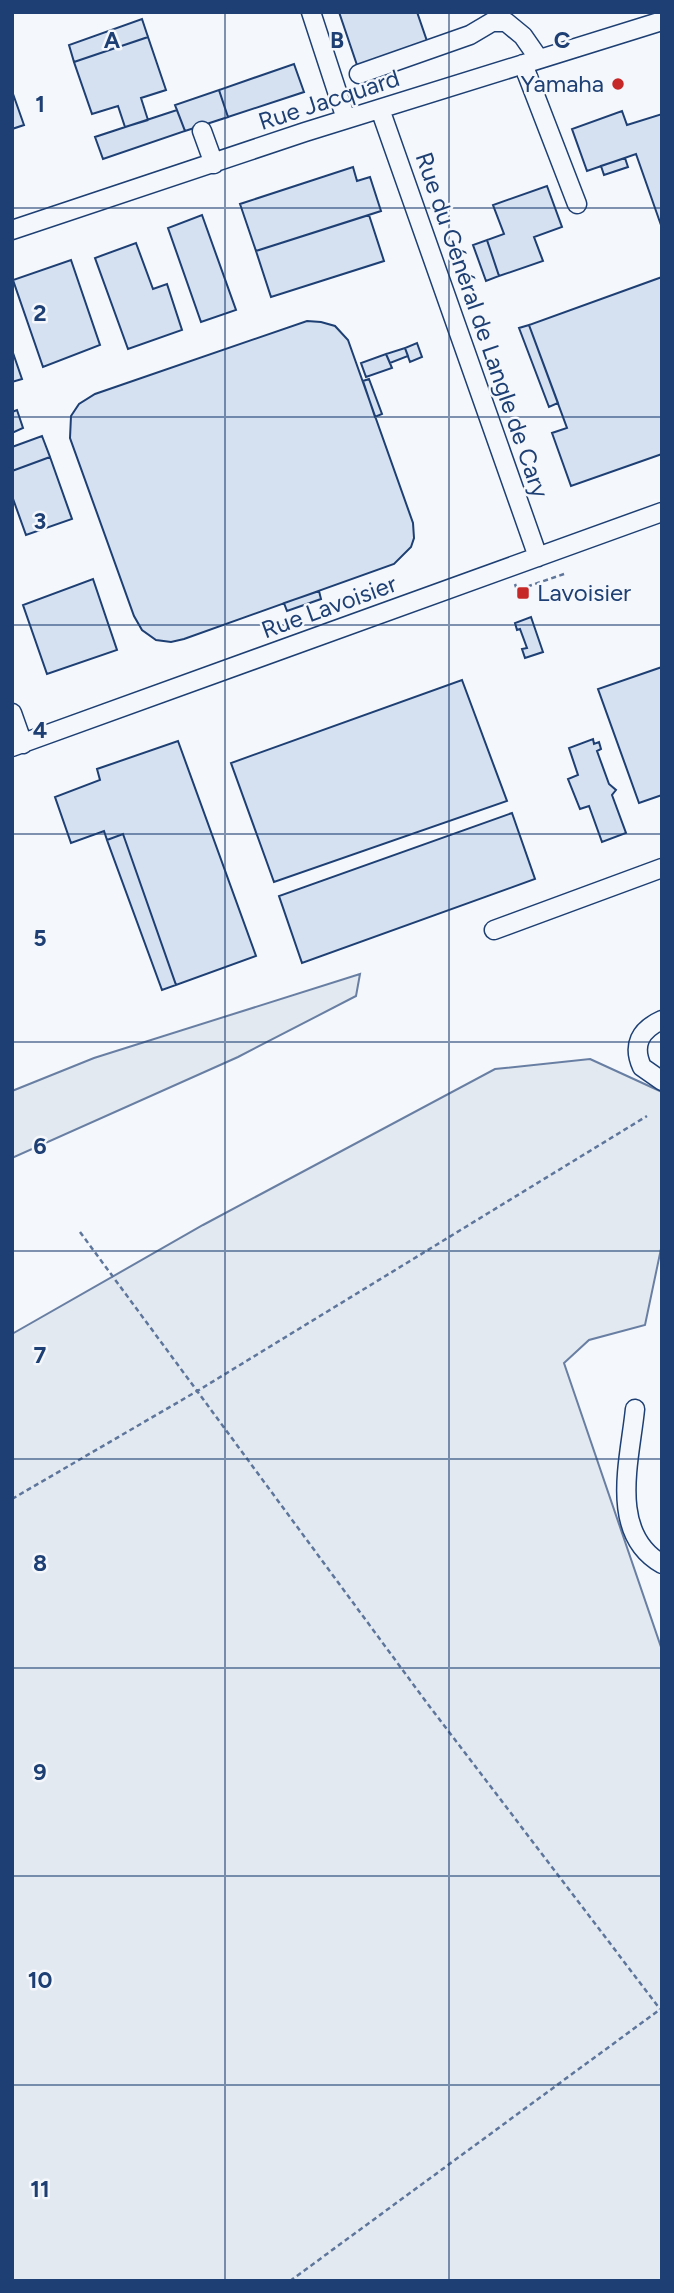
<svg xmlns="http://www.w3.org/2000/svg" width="674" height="2293" font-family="Figtree,sans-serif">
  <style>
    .green { fill: #e3e9f0; stroke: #687fa3; stroke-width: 2 }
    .building { fill: #d5e0f0; stroke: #1d3f73; stroke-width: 2 }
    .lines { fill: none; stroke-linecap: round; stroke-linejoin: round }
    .minor-casing { stroke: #1d3f73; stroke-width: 21 }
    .path { stroke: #5e769c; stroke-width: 2.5; stroke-dasharray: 5 3.5; stroke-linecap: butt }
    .minor { stroke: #f4f7fb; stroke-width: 18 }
    .grid { fill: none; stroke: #1d3f73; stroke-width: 2; stroke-opacity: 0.55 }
    .poi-dot { fill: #c62828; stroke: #f4f7fb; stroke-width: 2.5 }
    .labels { text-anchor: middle; stroke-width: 5; stroke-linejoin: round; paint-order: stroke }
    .poi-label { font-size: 24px; fill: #1d3f73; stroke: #f4f7fb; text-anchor: end }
    .street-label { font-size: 24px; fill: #1d3f73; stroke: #f4f7fb }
    .grid-label { font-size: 23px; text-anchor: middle; font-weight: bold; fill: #1d3f73; stroke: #f4f7fb; stroke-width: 5; stroke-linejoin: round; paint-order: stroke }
  </style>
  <rect width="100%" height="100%" fill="#f4f7fb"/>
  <path class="green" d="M360 974 356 996 238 1057 12 1158V1091L94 1058Z
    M590 1059 662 1092V1244L645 1325 589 1340 564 1363 662 1650V2281H12V1334L203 1225 495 1069Z"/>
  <path class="building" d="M339 12H417L428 44 358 68Z
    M142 19 148 37 74 62 69 45Z
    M148 37 166 90 141 98 148 120 125 127 118 106 92 114 74 62Z
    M294 64 304 92 228 117 219 90Z
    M219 90 228 117 185 131 175 105Z
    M12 91 24 125 12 129Z
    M177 110 185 131 103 159 95 137Z
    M622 111 627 125 662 114V228L636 154 587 171 572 129Z
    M625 158 628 167 604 175 601 166Z
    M353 167 357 181 370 177 381 211 256 251 240 204Z
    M547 186 562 227 534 237 543 261 499 276 487 240 504 234 493 205Z
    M202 215 236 310 201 322 168 228Z
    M369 215 384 261 271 297 256 251Z
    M487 240 499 276 486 281 473 245Z
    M136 243 153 289 167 284 182 330 128 349 95 258Z
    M71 260 100 345 43 367 13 280Z
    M662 277V454L571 486 552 433 567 428 529 325Z
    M307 321 321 322 335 326 348 340 413 523 414 538 411 547 394 564 184 639 171 642 156 640 142 630 134 616 70 438 71 416 79 404 95 394Z
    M529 325 558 403 549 407 519 328Z
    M417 343 422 357 410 362 405 348Z
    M405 348 408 356 390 363 386 354Z
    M12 350 22 379 12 382Z
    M386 354 392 368 366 377 361 363Z
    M369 379 382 414 375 417 363 381Z
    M17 410 23 428 12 433V412Z
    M42 436 50 457 12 471V447Z
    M50 457 72 519 26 535 12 496V471Z
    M93 579 117 650 47 674 23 605Z
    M319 591 321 599 287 611 284 603Z
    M531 617 543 652 525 658 522 649 527 648 520 629 517 630 515 623Z
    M662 667V795L639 803 598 689Z
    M462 680 507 801 274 882 231 763Z
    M593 739 594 744 599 742 601 749 597 751 609 784 616 790 612 795 626 833 602 842 589 806 580 809 568 779 578 775 569 748Z
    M178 741 256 956 176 985 123 834 107 840 104 831 71 843 55 797 100 780 97 769Z
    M512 813 535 879 302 963 279 896Z
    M123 834 176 985 162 990 107 840Z"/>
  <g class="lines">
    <g class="minor-casing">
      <path id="minor" d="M311 12 346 119
        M523 64 577 204
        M359 74 470 35 492 22H506L523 36 539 59
        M380 109 538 557
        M202 131 214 164
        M12 230 305 132 662 21
        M12 713 23 744
        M12 747 662 512
        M494 930 662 868
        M662 1020C640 1030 632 1045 642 1067L662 1081
        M635 1409C630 1460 608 1533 662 1564"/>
    </g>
    <path class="path" d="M515 584 517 590 567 573
      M80 1232 424 1699 660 2009
      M12 1499 199 1390 647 1116
      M290 2281 662 2008"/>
    <use href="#minor" class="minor"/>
  </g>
  <path class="grid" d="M225 12V2281M449 12V2281M12 208H662M12 417H662M12 625H662M12 834H662M12 1042H662M12 1251H662M12 1459H662M12 1668H662M12 1876H662M12 2085H662"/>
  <g class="poi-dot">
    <circle cx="618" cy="84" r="7"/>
    <rect x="516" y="586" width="14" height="14" rx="3.5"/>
  </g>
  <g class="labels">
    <g class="poi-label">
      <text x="604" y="92">Yamaha</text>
      <text x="537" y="601" text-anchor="start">Lavoisier</text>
    </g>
    <g class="street-label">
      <text transform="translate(329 100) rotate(-18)" y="8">Rue Jacquard</text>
      <text transform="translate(482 325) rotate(71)" y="8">Rue du Général de Langle de Cary</text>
      <text transform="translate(329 607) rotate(-20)" y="8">Rue Lavoisier</text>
    </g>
  </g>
  <g class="grid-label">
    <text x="112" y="48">A</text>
    <text x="337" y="48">B</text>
    <text x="562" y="48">C</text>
    <text x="40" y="112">1</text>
    <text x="40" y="321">2</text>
    <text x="40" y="529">3</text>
    <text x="40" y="738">4</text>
    <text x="40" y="946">5</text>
    <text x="40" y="1154">6</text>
    <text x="40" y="1363">7</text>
    <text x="40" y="1571">8</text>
    <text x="40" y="1780">9</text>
    <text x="40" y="1988">10</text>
    <text x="40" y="2197">11</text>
  </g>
  <rect width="674" height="2293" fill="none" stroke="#1d3f73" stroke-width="28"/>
</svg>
